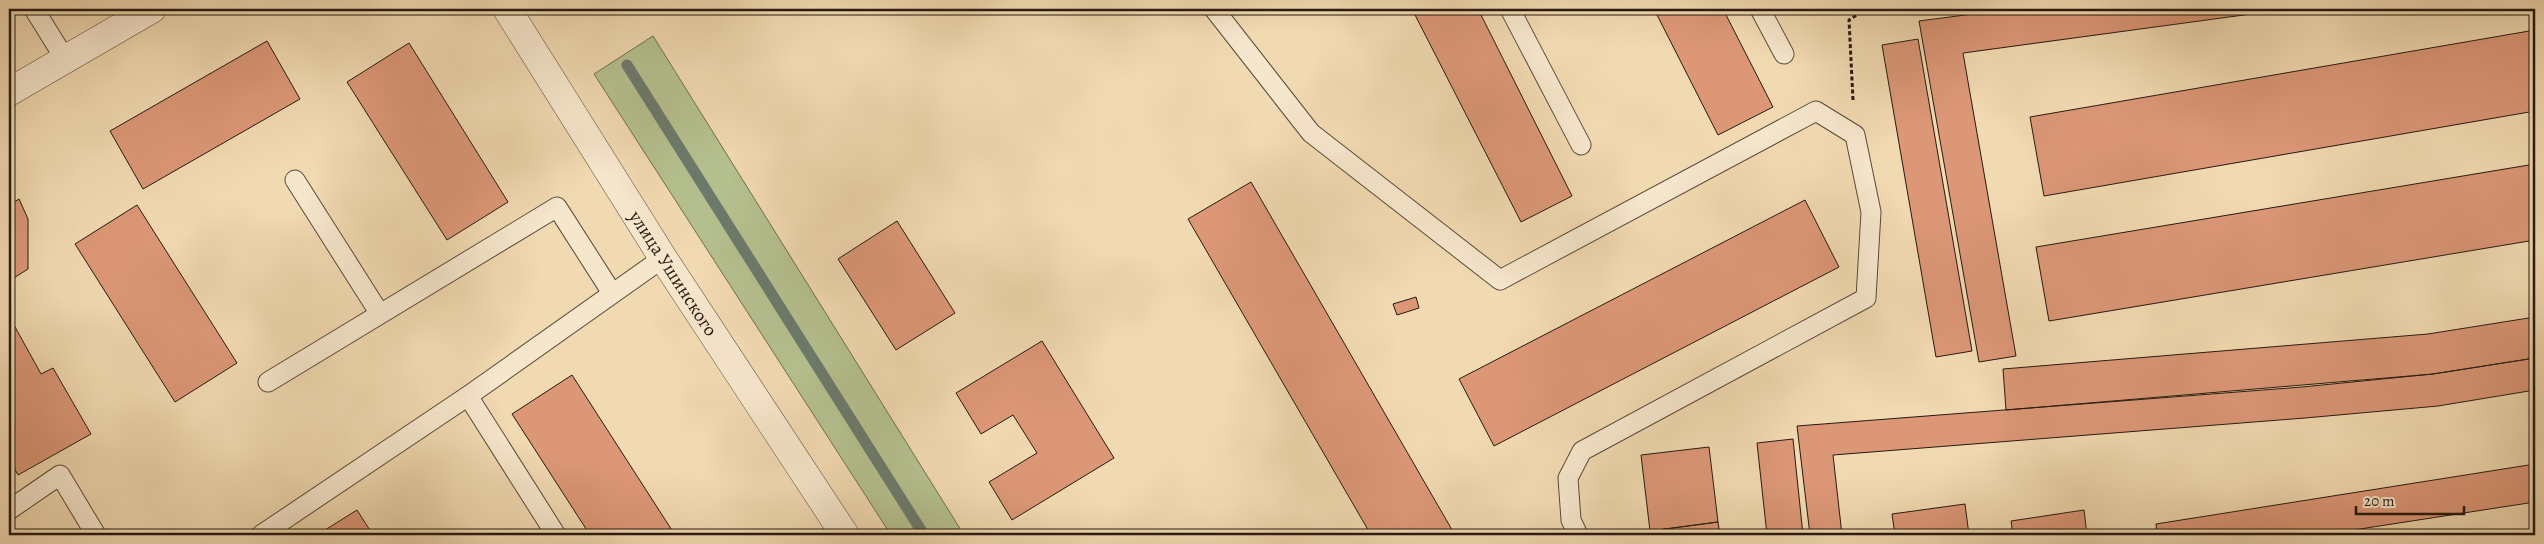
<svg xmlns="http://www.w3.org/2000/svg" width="2544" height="544" font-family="Alegreya,serif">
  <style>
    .green { fill: #b5c08f; stroke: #6e6d50 }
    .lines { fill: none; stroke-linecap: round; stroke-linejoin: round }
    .stream { stroke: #6c7a6c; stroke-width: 11 }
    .building { fill: #dc9777; stroke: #261a11 }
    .service-casing { stroke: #594a39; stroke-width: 21 }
    .minor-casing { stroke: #594a39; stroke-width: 29 }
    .tertiary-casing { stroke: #594a39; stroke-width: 29 }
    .path { stroke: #261a11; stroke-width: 3; stroke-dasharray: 4 2.5; stroke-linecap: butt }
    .service { stroke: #f6e6cc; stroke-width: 19 }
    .minor { stroke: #f6e6cc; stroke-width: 28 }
    .tertiary { stroke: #f6e6cc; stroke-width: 28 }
    .labels { text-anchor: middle; stroke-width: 4.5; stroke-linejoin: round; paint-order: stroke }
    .street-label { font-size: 19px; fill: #261a11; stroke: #f6e6cc }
  </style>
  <rect width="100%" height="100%" fill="#f1d9b1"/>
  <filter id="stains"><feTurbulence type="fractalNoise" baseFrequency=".004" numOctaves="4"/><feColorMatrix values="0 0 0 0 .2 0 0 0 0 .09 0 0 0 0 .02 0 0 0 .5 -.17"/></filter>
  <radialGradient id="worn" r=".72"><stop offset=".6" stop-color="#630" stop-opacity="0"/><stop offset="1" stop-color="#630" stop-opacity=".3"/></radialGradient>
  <path class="green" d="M653 36 964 535H891L594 74Z"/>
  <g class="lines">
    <path class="stream" d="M627 65 924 535"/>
  </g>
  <path class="building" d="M1412 9H1478L1572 196 1521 222Z
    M1654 9H1723L1773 107 1718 135Z
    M2011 9H2288L1963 53 2016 356 1979 362 1919 21Z
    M2535 30V111L2044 196 2030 117Z
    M1918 39 1972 351 1936 357 1882 45Z
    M267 41 300 99 143 189 110 131Z
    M409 43 508 202 447 240 347 82Z
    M2535 164V240L2049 321 2036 247Z
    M1251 182 1455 535H1371L1188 219Z
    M19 199 28 219V269L9 281V205Z
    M1805 200 1839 267 1494 446 1459 379Z
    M137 205 237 363 175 402 75 244Z
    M897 221 955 313 896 350 838 259Z
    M1416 297 1419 308 1397 315 1393 304Z
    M9 316 41 374 53 368 91 434 18 475 9 459Z
    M2535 317V358L2433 374 2006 410 2003 369 2428 334Z
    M1042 341 1114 458 1012 520 989 482 1037 453 1013 415 981 434 956 393Z
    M2535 358V390L2438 406 2305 418 1833 455 1842 535H1810L1797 426 2302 387 2433 374Z
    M572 375 675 535H590L512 414Z
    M1793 439 1803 535H1767L1757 443Z
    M1709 447 1718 522 1650 531 1641 455Z
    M2535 464V502L2321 535H2157L2156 524Z
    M1965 504 1969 535H1895L1892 514Z
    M357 510 373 535H317Z
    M2084 510 2087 535H2013L2011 521Z
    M1718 522 1720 535H1650V531Z"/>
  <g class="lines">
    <g class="service-casing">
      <path id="service" d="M34 9 65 59
        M1214 9 1311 133 1500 280 1816 111 1855 135 1871 212 1866 298 1582 451 1568 478 1571 520 1578 535
        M1510 9 1581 145
        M1760 9 1784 54
        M295 180 380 314
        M268 382 557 207 612 293
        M468 396 556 535
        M9 510 60 475 96 535
        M261 535 468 396 663 258"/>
    </g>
    <g class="minor-casing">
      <path id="minor" d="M507 9 663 258 845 535"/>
    </g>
    <g class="tertiary-casing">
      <path id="tertiary" d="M9 92 152 9"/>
    </g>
    <path class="path" d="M1853 100 1849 20 1866 9"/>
    <use href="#service" class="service"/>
    <use href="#minor" class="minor"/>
    <use href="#tertiary" class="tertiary"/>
  </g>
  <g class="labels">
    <g class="street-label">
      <text transform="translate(674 273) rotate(57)" y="7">улица Ушинского</text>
    </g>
  </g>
  <rect width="2544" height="544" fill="none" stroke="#f1d9b1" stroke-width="30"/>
  <rect x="10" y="10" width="2524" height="524" fill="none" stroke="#261a11" stroke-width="2.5"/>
  <rect x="15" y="15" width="2514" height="514" fill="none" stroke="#261a11"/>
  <path d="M2356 506v8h108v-8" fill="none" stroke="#261a11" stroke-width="2.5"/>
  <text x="2364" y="506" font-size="15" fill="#261a11" stroke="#f6e6cc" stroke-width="4" paint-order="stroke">20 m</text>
  <rect width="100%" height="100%" filter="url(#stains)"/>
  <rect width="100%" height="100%" fill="url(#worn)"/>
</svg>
